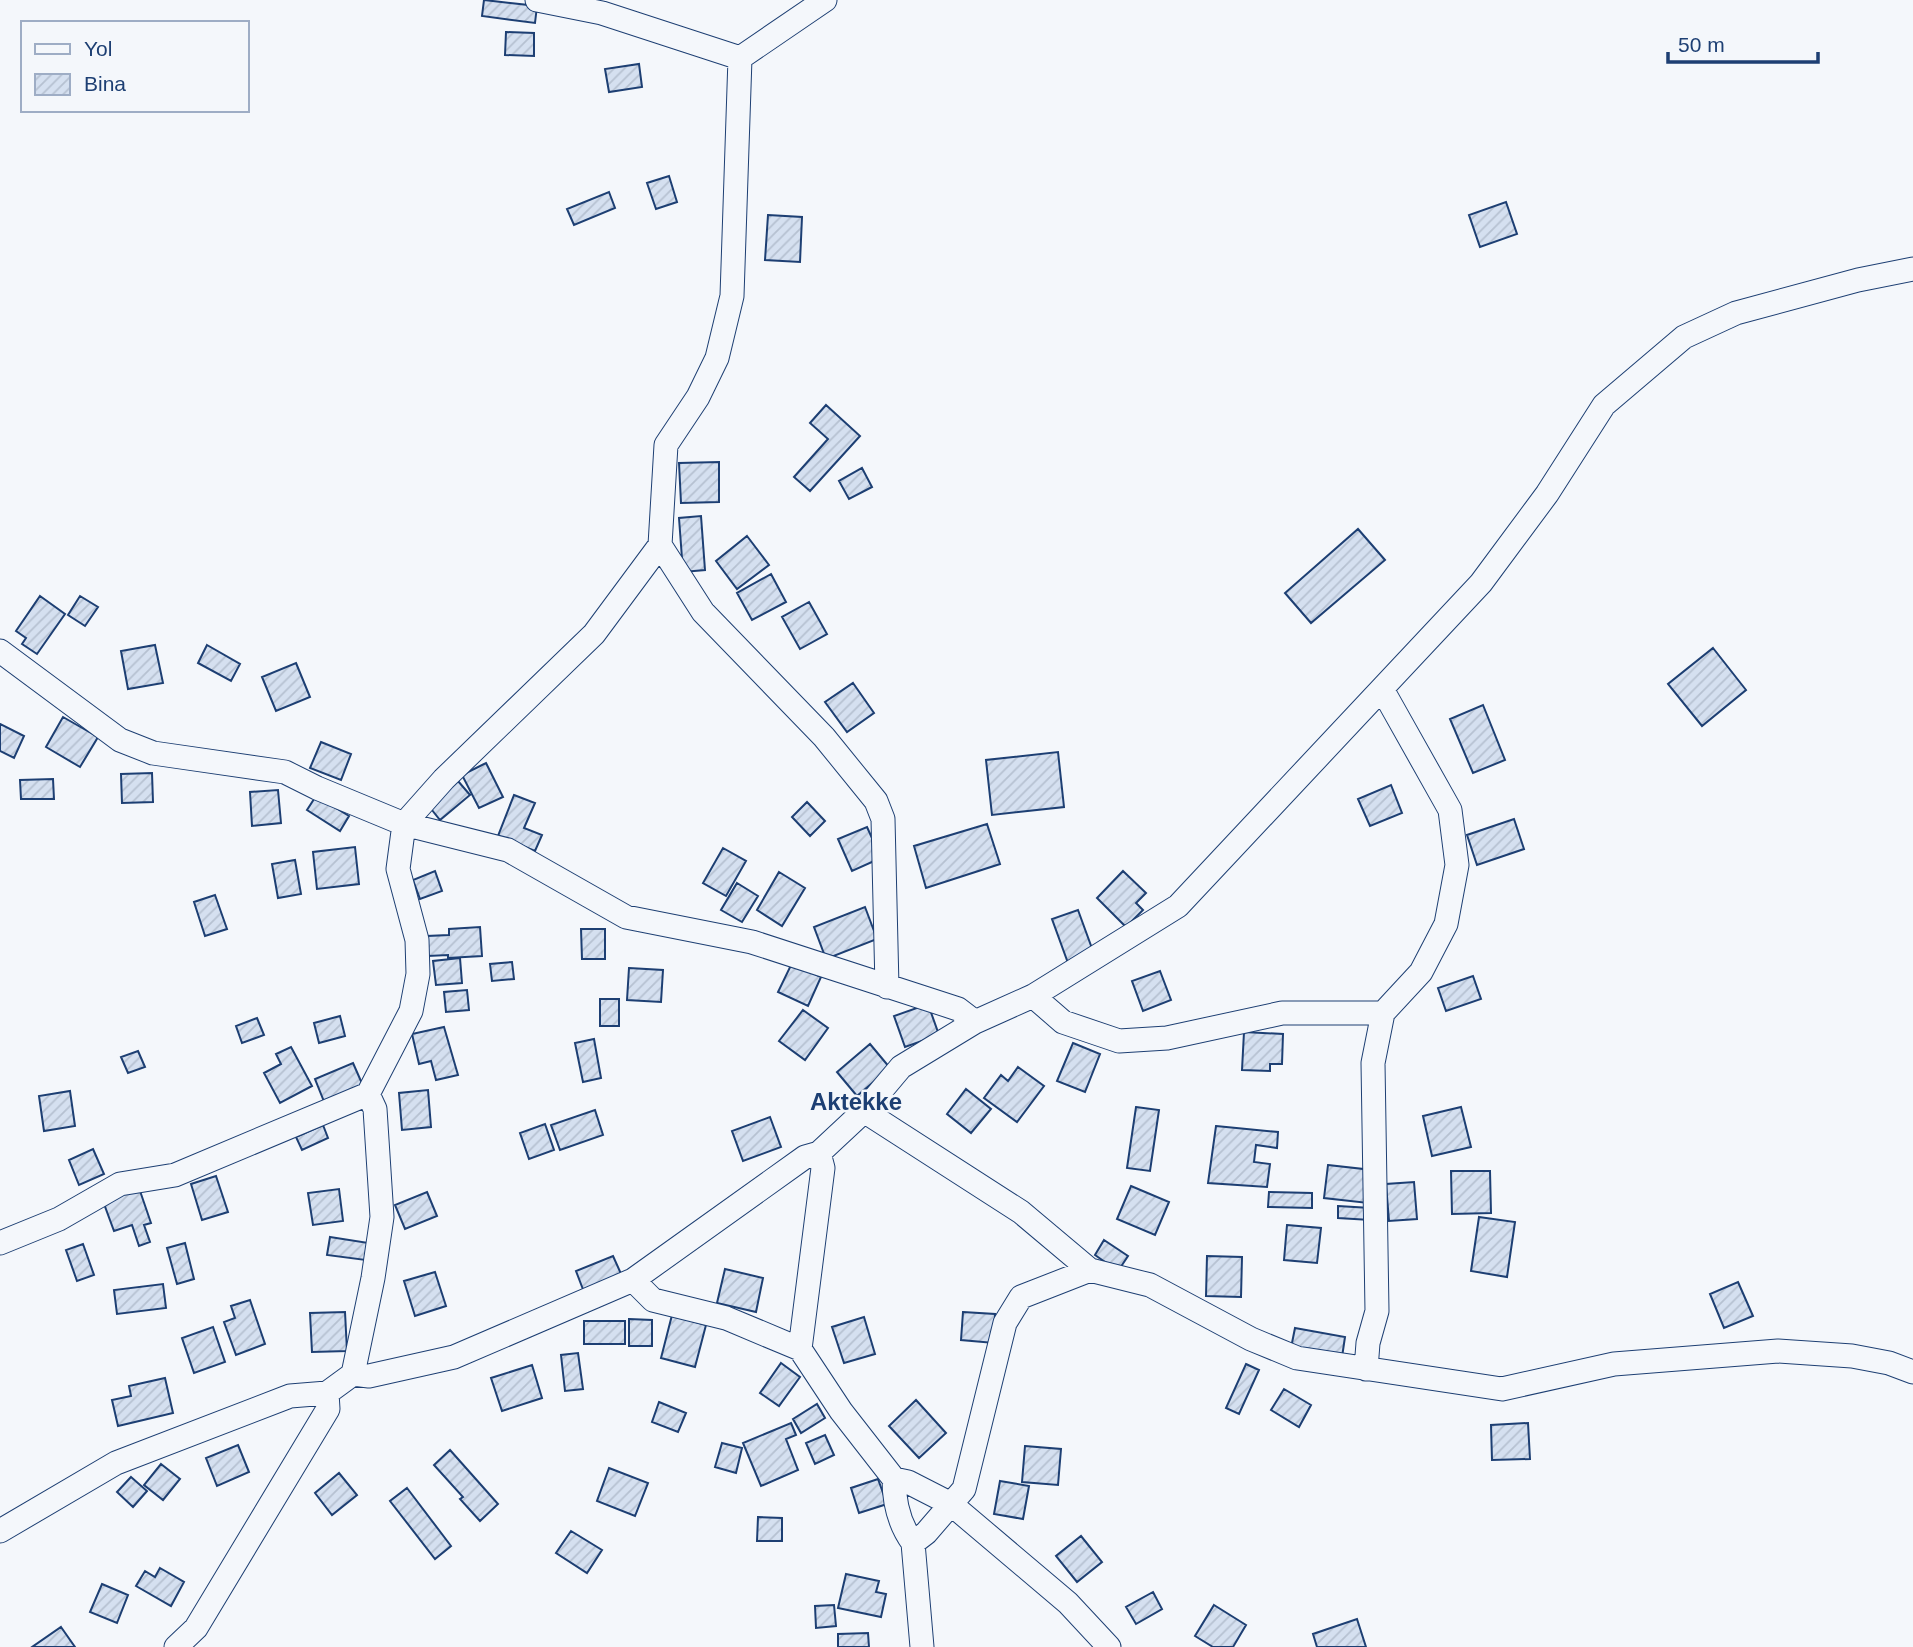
<svg xmlns="http://www.w3.org/2000/svg" width="1913" height="1647" font-family="Helvetica,sans-serif">
  <style>
    .building { fill: url(#building-hatch); stroke: #1d3f73; stroke-width: 2 }
    .lines { fill: none; stroke-linecap: round; stroke-linejoin: round }
    .minor-casing { stroke: #1d3f73; stroke-width: 25 }
    .minor { stroke: #f4f7fb; stroke-width: 23 }
    .labels { text-anchor: middle; stroke-width: 5; stroke-linejoin: round; paint-order: stroke }
    .quarter-label { font-size: 24px; font-weight: bold; fill: #1d3f73; stroke: #f4f7fb }
  </style>
  <defs>
    <pattern id="building-hatch" width="6" height="6" patternUnits="userSpaceOnUse" patternTransform="scale(1.75)"><rect width="6" height="6" fill="#d5e0f0"/><path d="M-1 1l2-2M0 6l6-6M5 7l2-2" fill="none" stroke="#b6c1d1"/></pattern>
  </defs>
  <rect width="100%" height="100%" fill="#f4f7fb"/>
  <path class="building" d="M484 0 537 6 535 23 482 16Z
    M506 32 534 33V56L505 55Z
    M639 64 642 87 609 92 605 69Z
    M669 176 677 202 656 209 647 183Z
    M609 192 615 208 574 225 567 209Z
    M1506 202 1517 234 1480 247 1469 215Z
    M768 215 802 217 800 262 765 260Z
    M826 405 860 436 810 491 794 477 828 439 810 423Z
    M719 462V502L681 503 679 463Z
    M862 468 872 487 849 499 839 481Z
    M701 516 705 570 683 572 679 518Z
    M1358 529 1385 560 1311 623 1285 593Z
    M747 536 769 565 737 589 716 561Z
    M771 574 786 602 752 620 737 593Z
    M40 596 65 614 37 654 22 644 26 638 16 631Z
    M80 596 98 607 85 626 68 615Z
    M809 602 827 634 800 649 782 617Z
    M155 645 163 683 128 689 121 651Z
    M207 645 240 664 231 681 198 663Z
    M1713 648 1746 690 1702 726 1668 684Z
    M296 663 310 697 276 711 262 677Z
    M853 683 874 713 847 732 825 702Z
    M1483 705 1505 760 1473 773 1450 719Z
    M63 717 98 737 80 767 46 747Z
    M0 724 24 736 14 758 0 751Z
    M321 742 351 754 341 780 310 768Z
    M1058 752 1064 807 992 815 986 760Z
    M486 763 503 797 479 808 462 775Z
    M152 773 153 802 122 803 121 774Z
    M53 779 54 799H21L20 780Z
    M458 781 470 795 440 820 428 805Z
    M1391 785 1402 813 1370 826 1358 799Z
    M278 790 281 823 252 826 250 792Z
    M514 795 535 803 524 828 542 835 535 851 498 836Z
    M316 796 349 816 340 831 307 810Z
    M807 802 825 821 810 836 792 817Z
    M1514 819 1524 849 1477 865 1467 835Z
    M987 824 1000 864 926 888 914 846Z
    M867 827 881 858 852 871 838 839Z
    M355 847 359 884 317 889 313 852Z
    M723 848 746 861 726 896 703 883Z
    M295 860 301 894 278 898 272 864Z
    M435 871 442 891 420 899 413 880Z
    M1123 871 1146 893 1136 903 1143 910 1126 927 1097 898Z
    M779 872 805 888 782 926 757 910Z
    M737 883 758 896 742 922 721 910Z
    M215 895 227 929 205 936 194 902Z
    M865 907 877 939 826 959 814 927Z
    M1078 910 1094 954 1068 963 1052 919Z
    M480 927 482 956 448 958V955L428 956 427 936 449 935V929Z
    M581 929H605V959H582Z
    M460 958 462 983 436 985 433 961Z
    M512 962 514 979 492 981 490 964Z
    M792 963 821 977 808 1006 778 992Z
    M629 968 663 970 661 1002 627 1000Z
    M1160 971 1171 1000 1143 1011 1132 981Z
    M1473 976 1481 999 1446 1011 1438 988Z
    M467 990 469 1010 446 1012 444 992Z
    M600 999H619V1026H600Z
    M928 1004 939 1035 905 1047 894 1016Z
    M803 1010 828 1028 805 1060 779 1041Z
    M340 1016 345 1036 319 1043 314 1023Z
    M257 1018 264 1035 242 1043 236 1026Z
    M444 1027 458 1075 436 1080 431 1061 419 1064 412 1034Z
    M1244 1032 1283 1034 1282 1064H1270V1071L1242 1070Z
    M594 1039 601 1078 583 1082 575 1043Z
    M1073 1043 1100 1054 1085 1092 1057 1081Z
    M870 1044 890 1068 857 1096 837 1072Z
    M291 1047 312 1086 280 1103 264 1073 281 1064 276 1054Z
    M138 1051 145 1067 128 1073 121 1057Z
    M353 1063 364 1088 325 1104 315 1079Z
    M1018 1067 1044 1086 1017 1122 984 1098 1001 1075 1008 1081Z
    M966 1089 991 1109 971 1133 947 1114Z
    M428 1090 431 1127 402 1130 399 1093Z
    M70 1091 75 1126 44 1131 39 1096Z
    M1136 1107 1159 1110 1150 1171 1127 1168Z
    M1461 1107 1471 1147 1432 1156 1423 1116Z
    M595 1110 603 1135 560 1150 551 1125Z
    M770 1117 781 1147 743 1161 732 1131Z
    M545 1124 554 1150 529 1159 520 1133Z
    M323 1125 328 1138 302 1150 296 1137Z
    M1216 1126 1278 1132 1277 1148 1256 1145 1254 1162 1270 1164 1267 1187 1208 1183Z
    M93 1149 104 1174 79 1185 69 1160Z
    M1328 1165 1372 1170 1368 1203 1324 1198Z
    M1451 1171H1490L1491 1213 1452 1214Z
    M216 1176 228 1212 202 1220 191 1184Z
    M1414 1182 1417 1219 1389 1221 1386 1184Z
    M1131 1186 1169 1202 1155 1235 1117 1219Z
    M139 1188 151 1223 144 1225 150 1242 139 1246 132 1225 114 1231 103 1201Z
    M339 1189 343 1221 313 1225 308 1193Z
    M427 1192 437 1216 405 1229 395 1205Z
    M1269 1192 1312 1193V1208L1268 1207Z
    M1338 1206 1370 1208V1220L1338 1218Z
    M1479 1217 1515 1222 1507 1277 1471 1271Z
    M1287 1225 1321 1228 1317 1263 1284 1260Z
    M330 1237 375 1244 373 1261 327 1255Z
    M1104 1240 1128 1256 1118 1271 1095 1255Z
    M185 1243 194 1279 177 1284 167 1248Z
    M83 1244 94 1275 77 1281 66 1250Z
    M613 1256 622 1276 584 1292 576 1271Z
    M1207 1256 1242 1257 1241 1297 1206 1296Z
    M725 1269 763 1278 756 1312 717 1303Z
    M435 1272 446 1306 415 1316 404 1281Z
    M1738 1282 1753 1316 1724 1328 1710 1294Z
    M163 1284 166 1308 117 1314 114 1290Z
    M250 1300 265 1344 236 1355 224 1322 235 1318 231 1306Z
    M345 1312 347 1351 312 1352 310 1313Z
    M963 1312 995 1314 994 1343 961 1340Z
    M672 1315 706 1325 695 1367 661 1358Z
    M864 1317 875 1354 844 1363 832 1327Z
    M629 1319 652 1320V1346H629Z
    M584 1321H625V1344H584Z
    M213 1327 225 1362 194 1373 182 1338Z
    M1295 1328 1345 1337 1342 1357 1291 1348Z
    M578 1353 583 1389 565 1391 561 1355Z
    M781 1363 800 1377 779 1406 760 1393Z
    M1246 1364 1259 1370 1239 1414 1226 1408Z
    M532 1365 542 1398 502 1411 491 1378Z
    M165 1378 173 1413 118 1426 112 1400 131 1396 129 1386Z
    M1284 1389 1311 1405 1299 1427 1271 1410Z
    M916 1400 946 1433 919 1458 889 1426Z
    M659 1402 686 1413 678 1432 652 1422Z
    M817 1404 825 1418 801 1433 793 1419Z
    M791 1423 796 1435 786 1439 798 1470 761 1486 743 1443Z
    M1528 1423 1530 1459 1492 1460 1491 1425Z
    M825 1435 834 1455 815 1464 806 1443Z
    M722 1443 742 1448 736 1473 715 1467Z
    M238 1445 249 1472 217 1486 206 1458Z
    M1025 1446 1061 1449 1058 1485 1022 1482Z
    M450 1450 498 1504 480 1521 460 1499 463 1497 434 1465Z
    M161 1464 180 1479 163 1500 144 1485Z
    M609 1468 648 1483 635 1516 597 1501Z
    M339 1473 357 1495 332 1515 315 1493Z
    M131 1477 147 1491 133 1507 117 1492Z
    M878 1479 887 1504 859 1513 851 1488Z
    M1000 1481 1029 1486 1023 1519 994 1514Z
    M407 1488 451 1546 435 1559 390 1501Z
    M758 1517 782 1518V1541H757Z
    M571 1531 602 1550 587 1573 556 1553Z
    M1081 1536 1102 1562 1077 1582 1056 1556Z
    M160 1568 184 1582 171 1606 136 1586 145 1571 155 1577Z
    M846 1574 879 1581 876 1592 886 1594 881 1617 838 1608Z
    M102 1584 128 1595 117 1623 90 1612Z
    M1153 1592 1162 1609 1136 1624 1126 1607Z
    M834 1605 836 1626 816 1628 815 1606Z
    M1214 1605 1246 1625 1233 1647H1213L1195 1636Z
    M1357 1619 1366 1647H1317L1313 1634Z
    M61 1627 75 1647H32Z
    M868 1633 869 1647H838V1634Z"/>
  <g class="lines">
    <g class="minor-casing">
      <path id="minor" d="M537 0 602 13 740 58
        M740 58 825 0
        M660 545 703 612 824 737 876 801 883 819 887 987
        M0 651 120 740 153 753 285 772 317 788 404 824 508 850 626 917 752 942 958 1009 975 1022
        M1033 996 1063 1022 1119 1041 1167 1038 1282 1013H1383
        M864 1111 1021 1212 1090 1270 1150 1285 1251 1339 1297 1358 1502 1389 1614 1364 1778 1351 1852 1356 1889 1363 1913 1372
        M0 1243 59 1219 120 1184 175 1175 368 1094 411 1011 418 974 417 940 398 869 404 824 444 779 594 634 660 545 666 445 698 397 717 358 732 296 740 58
        M633 1280 653 1300 726 1318 800 1349 841 1411 894 1479 908 1482 951 1504 1068 1603 1109 1647
        M800 1349 823 1168 819 1153
        M1366 1369 1368 1343 1377 1311 1373 1063 1383 1013 1421 972 1446 924 1457 865 1450 810 1382 689
        M353 1374 369 1376 454 1357 633 1280 805 1157 819 1153 864 1111 901 1067 975 1022 1033 996 1178 906 1481 583 1547 494 1604 405 1684 337 1736 313 1858 280 1913 269
        M894 1479C894 1502 899 1524 913 1543L922 1647
        M0 1531 116 1463 290 1396 327 1393 353 1374 373 1278 382 1217 375 1109 368 1094
        M913 1543 926 1533 964 1489 1005 1323 1021 1297 1090 1270
        M176 1647 196 1628 328 1409 327 1393"/>
    </g>
    <use href="#minor" class="minor"/>
  </g>
  <g class="labels">
    <g class="quarter-label">
      <text x="856" y="1110">Aktekke</text>
    </g>
  </g>
  <rect x="21" y="21" width="228" height="91" fill="#f4f7fb" stroke="#9eadc5" stroke-width="2"/>
  <rect x="35" y="44" width="35" height="10" fill="#f4f7fb" stroke="#9eadc5" stroke-width="2"/>
  <text x="84" y="56" font-size="21" fill="#1d3f73">Yol</text>
  <rect x="35" y="74" width="35" height="21" fill="url(#building-hatch)" stroke="#9eadc5" stroke-width="2"/>
  <text x="84" y="91" font-size="21" fill="#1d3f73">Bina</text>
  <path d="M1668 52v10h150v-10" fill="none" stroke="#1d3f73" stroke-width="3.5"/>
  <text x="1678" y="52" font-size="21" fill="#1d3f73" stroke="#f4f7fb" stroke-width="5" paint-order="stroke">50 m</text>
</svg>
